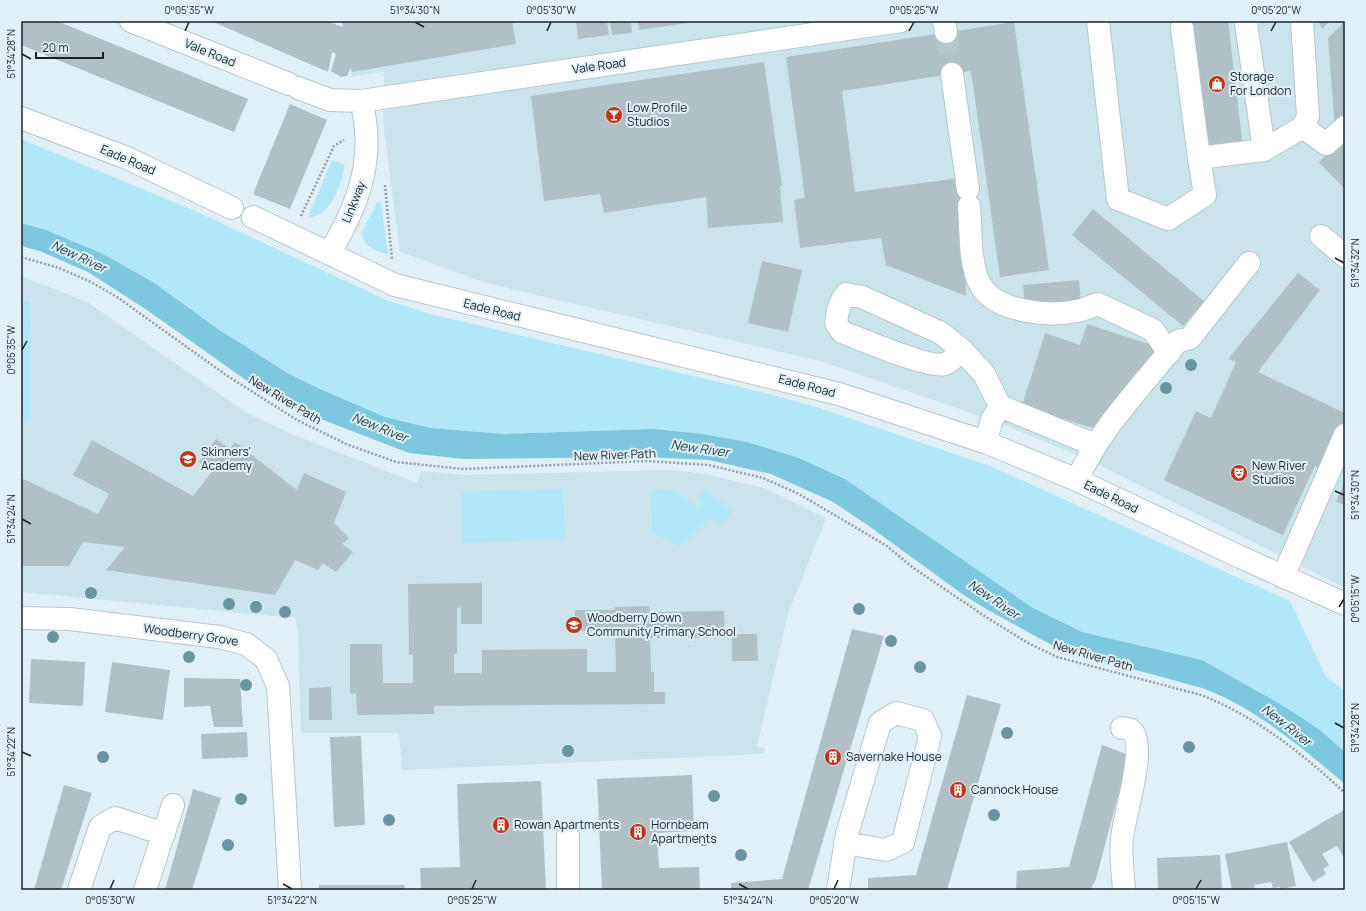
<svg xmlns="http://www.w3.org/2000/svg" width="1366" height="911" font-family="Manrope,sans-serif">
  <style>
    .built { fill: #cae4ec }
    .green { fill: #b1e7f8 }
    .water { fill: #7dc8df }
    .building { fill: #b0c0c5 }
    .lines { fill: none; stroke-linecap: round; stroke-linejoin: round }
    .minor-tunnel { stroke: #b8c6cc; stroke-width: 22; stroke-dasharray: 22 11; stroke-linecap: butt }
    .minor-casing { stroke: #b6c6cc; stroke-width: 24 }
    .path { stroke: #939fa3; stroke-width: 2.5; stroke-dasharray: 2 2; stroke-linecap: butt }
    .minor { stroke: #fff; stroke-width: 22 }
    .tree { fill: #6895a0 }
    .ticks { fill: none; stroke: #1a2022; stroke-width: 1.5 }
    .labels { text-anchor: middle; stroke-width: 4; stroke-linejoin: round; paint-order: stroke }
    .street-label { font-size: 12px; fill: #1a2022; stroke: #e0f0f6 }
    .poi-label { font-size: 12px; fill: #1a2022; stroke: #e0f0f6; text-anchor: start }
    .water-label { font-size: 13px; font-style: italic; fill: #1d404a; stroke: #e0f0f6 }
    .neatline { fill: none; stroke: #1a2022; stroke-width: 1.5 }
    .ticks-label { font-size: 10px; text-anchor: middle; fill: #1a2022 }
  </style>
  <rect width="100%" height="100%" fill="#e0f0f6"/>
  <path class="built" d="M342 21H1345V588L1087 459 992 420 820 361 486 283 400 252 383 122 384 72 352 76Z
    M21 276 87 302 247 413 294 435 417 483 421 471 465 475 671 470 705 474 764 488 826 518 788 614 757 746 766 749 762 754 402 770 399 733H301L298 633 295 618 21 592Z"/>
  <path class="green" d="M21 139 193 210 386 300 430 314 761 392 816 407 990 466 1290 601 1326 677 1345 691V752L1320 730 1202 660 1082 632 1033 608 845 479 799 458 747 442 703 434 654 429 504 434 431 428 385 417 320 389 289 374 218 329 153 282 101 253 46 230 21 223Z
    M332 160 345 165C341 184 331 218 308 217Z
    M381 202 388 254C375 251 363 246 362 232L377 203Z
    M21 301H30L31 421H21Z
    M563 489 565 539 463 543 461 492Z
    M656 489C680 489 680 495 697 507L701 503 698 496 705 490 733 511 720 526 712 519 707 520 684 544 677 546 666 538H660L650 531 652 526 651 491Z"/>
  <path class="water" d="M21 223 46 230 101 253 153 282 218 329 289 374 320 389 385 417 431 428 504 434 654 429 703 434 747 442 799 458 845 479 1033 608 1082 632 1202 660 1287 708 1320 730 1345 752V784C1302 748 1255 707 1202 688L1059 649 988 610 965 596 866 524 833 502 771 474 709 460 646 457 463 459 409 453 313 416 264 393 147 310 88 272 40 251 21 246Z"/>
  <path class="building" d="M21 21H57L248 99 234 132 21 45Z
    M211 21H327L343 27 342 21H512L516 44 352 72 351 67 347 76 341 77 331 71 336 54 332 52 328 72Z
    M576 21H607L609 35 578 39Z
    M610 21H631L632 33 612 35Z
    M638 21H694V22L639 30Z
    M1192 21H1228L1243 147 1208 151Z
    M1319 21H1330L1322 29Z
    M1345 21V119L1335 128 1328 38Z
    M1014 22 1049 270 1000 277 971 71 842 91 855 192 960 178 966 226 964 227 966 296 886 265 881 238 800 248 794 200 805 198 786 57Z
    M764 62 782 185 780 186 783 222 708 228 706 197 604 213 600 194 544 201 531 96Z
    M290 104 327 120 290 209 253 194Z
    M1345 136V189L1319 162Z
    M1093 209 1204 301 1183 326 1072 235Z
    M762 261 802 270 788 332 748 323Z
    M1298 273 1320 290 1258 372 1345 413V420L1322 469 1315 466 1283 535 1164 480 1196 411 1211 418 1236 362 1228 359Z
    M1079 280 1081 303 1025 307 1023 285Z
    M1087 324 1158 347 1096 429 1022 406 1045 333 1080 345Z
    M216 439 230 449 235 442 297 490 304 473 346 492 334 523 349 538 342 544 353 552 336 572 323 563 318 570 295 560 275 595 106 570 125 547 83 542 69 566H21V478L98 514 109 494 73 475 92 440 193 496 212 472 199 462Z
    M1345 481V505L1336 502Z
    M482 583V624H461V607L457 608V654H454V673H482V650L587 649V672H616L615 630 575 631V610H615V607L649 606 650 612 724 611 725 638H650L651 672H654V692H665V704L434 706V714L357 715 356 693 350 694V644H382L383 683H413V655H409L408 584Z
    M852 629 884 636 808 890H731V883L782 879Z
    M732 634H757L758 661H732Z
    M31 659 85 662 83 706 29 703Z
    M112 662 170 670 163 720 105 712Z
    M184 678 240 679 243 727H214L210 706 184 707Z
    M331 687 332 720H309V688Z
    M967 695 1001 704 947 890H868V878L916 875Z
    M247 732 248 757 202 759 201 734Z
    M361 736 365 825 334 827 330 737Z
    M1102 745 1129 755 1096 879 1090 890H1016L1017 871 1069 867Z
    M692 775 694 831 657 833 659 868 699 867 700 890H602L597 779Z
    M541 781 546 890H421L420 868 460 867 457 784Z
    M64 785 92 793 61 890H34Z
    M193 789 221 798 192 890H165Z
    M1344 810 1345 855 1343 856 1337 846 1322 854 1329 865 1323 869 1326 874 1313 882 1289 842Z
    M1287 842 1296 886 1281 889 1280 887 1273 888 1271 882 1254 885 1255 889 1232 890 1225 854Z
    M1220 855 1222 890H1158L1157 858Z
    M319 885H405L404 890H319Z"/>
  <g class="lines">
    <path class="minor-tunnel" d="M946 32 952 74"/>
    <g class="minor-casing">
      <path id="minor" d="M131 21 289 84
        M944 21 946 32
        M1098 21 1118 199 1168 219 1205 195 1199 158
        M1246 23 1264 150
        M1182 28 1199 158 1264 150 1303 127 1308 116 1302 21
        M952 74 968 189
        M298 88 330 100 361 101 901 21
        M21 118 127 158 232 208
        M1303 127 1326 144 1345 127
        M969 206C971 228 969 264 980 284 994 312 1049 317 1077 311 1084 310 1091 306 1098 304L1153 330 1169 353
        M253 217 395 285 839 394 985 442 1077 480 1238 556 1345 604
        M1321 236 1345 256
        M330 252C359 204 376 157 361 101
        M962 350C957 354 951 362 945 364 930 369 861 339 842 332L836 323C837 312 839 302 846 294L862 297 941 333 962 350 984 374 1000 406 1095 445
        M985 442 992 420 1000 406
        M1077 480C1101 427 1142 386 1178 341L1190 338 1249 263
        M1283 577 1345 435
        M21 618 70 619 219 637 246 644 266 659 278 686 290 890
        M1122 728C1125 728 1128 729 1131 730 1148 744 1124 816 1122 838 1120 855 1123 873 1124 890
        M568 836V890
        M79 890 100 827 115 818 164 834
        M145 890 173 805
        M838 890 847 834 880 723 896 713 923 720 930 736 903 842 886 850 845 843"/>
    </g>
    <path class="path" d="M385 185 392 260
      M301 216 334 146 344 140
      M21 257 59 268 91 282 117 297 226 375 297 420 346 444 396 462 463 469 646 461 709 465 763 478 799 494 887 546 912 567 986 617 1028 643 1057 657 1201 695C1255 716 1302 753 1345 793"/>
    <use href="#minor" class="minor"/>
  </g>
  <g class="tree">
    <circle cx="1191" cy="365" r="6"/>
    <circle cx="1166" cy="388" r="6"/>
    <circle cx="91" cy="593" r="6"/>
    <circle cx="229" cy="604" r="6"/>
    <circle cx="256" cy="607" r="6"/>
    <circle cx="859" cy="609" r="6"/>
    <circle cx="285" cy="612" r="6"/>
    <circle cx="53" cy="637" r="6"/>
    <circle cx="891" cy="641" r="6"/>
    <circle cx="189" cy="657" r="6"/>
    <circle cx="920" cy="667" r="6"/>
    <circle cx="246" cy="685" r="6"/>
    <circle cx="1007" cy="733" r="6"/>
    <circle cx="1189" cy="747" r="6"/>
    <circle cx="568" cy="751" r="6"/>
    <circle cx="103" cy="757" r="6"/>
    <circle cx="714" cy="796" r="6"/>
    <circle cx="241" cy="799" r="6"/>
    <circle cx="994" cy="815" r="6"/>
    <circle cx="389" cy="820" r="6"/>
    <circle cx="704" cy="840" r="6"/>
    <circle cx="228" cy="845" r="6"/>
    <circle cx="741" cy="855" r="6"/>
  </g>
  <path class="ticks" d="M415 22 424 27M185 31 189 22M547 31 551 22M909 31 914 22M1271 31 1276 22M22 54 31 59M1335 258 1344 263M22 350 27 341M1335 491 1344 495M22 519 31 524M1339 607 1344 599M1335 723 1344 728M22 752 31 756M283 884 292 889M739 884 748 889M110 889 114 880M472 889 476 880M834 889 838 880M1196 889 1201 880"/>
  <defs>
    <g id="shop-disc" transform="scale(0.9)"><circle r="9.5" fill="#c0341f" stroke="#e0f0f6"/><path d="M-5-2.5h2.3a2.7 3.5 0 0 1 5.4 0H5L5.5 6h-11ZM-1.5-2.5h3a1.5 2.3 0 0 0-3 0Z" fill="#fff"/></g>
    <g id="bar-disc" transform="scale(0.9)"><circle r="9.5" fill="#c0341f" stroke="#e0f0f6"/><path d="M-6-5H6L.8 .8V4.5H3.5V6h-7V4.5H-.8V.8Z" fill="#fff"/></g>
    <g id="school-disc" transform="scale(0.9)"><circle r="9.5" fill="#c0341f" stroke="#e0f0f6"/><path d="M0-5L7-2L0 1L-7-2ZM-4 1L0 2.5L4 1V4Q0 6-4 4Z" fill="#fff"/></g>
    <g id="theatre-disc" transform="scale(0.9)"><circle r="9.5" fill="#c0341f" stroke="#e0f0f6"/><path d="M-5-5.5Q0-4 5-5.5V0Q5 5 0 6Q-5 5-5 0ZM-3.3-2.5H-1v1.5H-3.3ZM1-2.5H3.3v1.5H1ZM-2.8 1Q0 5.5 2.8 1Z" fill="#fff"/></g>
    <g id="building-disc" transform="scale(0.9)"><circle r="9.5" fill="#c0341f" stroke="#e0f0f6"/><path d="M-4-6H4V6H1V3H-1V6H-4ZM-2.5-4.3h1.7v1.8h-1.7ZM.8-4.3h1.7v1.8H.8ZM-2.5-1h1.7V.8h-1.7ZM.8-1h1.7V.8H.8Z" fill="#fff"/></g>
  </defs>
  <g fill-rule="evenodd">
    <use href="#shop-disc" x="1217" y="84"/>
    <use href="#bar-disc" x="614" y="115"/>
    <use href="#school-disc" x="188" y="459"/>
    <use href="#theatre-disc" x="1239" y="473"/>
    <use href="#school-disc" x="574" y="625"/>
    <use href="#building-disc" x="833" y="757"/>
    <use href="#building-disc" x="958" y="790"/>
    <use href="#building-disc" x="501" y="825"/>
    <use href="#building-disc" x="638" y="832"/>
  </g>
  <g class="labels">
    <g class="street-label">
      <text transform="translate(210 53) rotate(22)" y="4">Vale Road</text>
      <text transform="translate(599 66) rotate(-8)" y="4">Vale Road</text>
      <text transform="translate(128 160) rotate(23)" y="4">Eade Road</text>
      <text transform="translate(354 202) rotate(-68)" y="4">Linkway</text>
      <text transform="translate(492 310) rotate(14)" y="4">Eade Road</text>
      <text transform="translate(807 386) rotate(15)" y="4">Eade Road</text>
      <text transform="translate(285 400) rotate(31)" y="4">New River Path</text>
      <text transform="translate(615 455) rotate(-2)" y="4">New River Path</text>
      <text transform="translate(1111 497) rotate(26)" y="4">Eade Road</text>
      <text transform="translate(191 635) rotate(8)" y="4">Woodberry Grove</text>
      <text transform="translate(1093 656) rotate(16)" y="4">New River Path</text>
    </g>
    <g class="poi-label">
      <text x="1230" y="81">Storage<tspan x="1230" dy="14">For London</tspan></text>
      <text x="627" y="112">Low Profile<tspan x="627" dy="14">Studios</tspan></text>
      <text x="201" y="456">Skinners'<tspan x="201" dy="14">Academy</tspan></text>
      <text x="1252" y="470">New River<tspan x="1252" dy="14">Studios</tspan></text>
      <text x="587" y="622">Woodberry Down<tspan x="587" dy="14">Community Primary School</tspan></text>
      <text x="846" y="761">Savernake House</text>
      <text x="971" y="794">Cannock House</text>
      <text x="514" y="829">Rowan Apartments</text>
      <text x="651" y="829">Hornbeam<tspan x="651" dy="14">Apartments</tspan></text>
    </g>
    <g class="water-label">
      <text transform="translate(79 256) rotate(25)" y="5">New River</text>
      <text transform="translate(380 427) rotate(22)" y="5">New River</text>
      <text transform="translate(700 448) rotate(8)" y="5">New River</text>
      <text transform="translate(994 599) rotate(34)" y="5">New River</text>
      <text transform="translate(1287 725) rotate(38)" y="5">New River</text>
    </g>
  </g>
  <rect width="1366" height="911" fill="none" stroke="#e0f0f6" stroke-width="44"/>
  <path d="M36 52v6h67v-6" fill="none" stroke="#1a2022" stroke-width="2"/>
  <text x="42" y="52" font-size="12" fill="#1a2022" stroke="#e0f0f6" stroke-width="3" paint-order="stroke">20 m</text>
  <rect x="22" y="22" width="1322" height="867" class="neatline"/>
  <g class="ticks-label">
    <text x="189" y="14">0°05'35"W</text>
    <text x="415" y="14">51°34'30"N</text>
    <text x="551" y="14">0°05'30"W</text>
    <text x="914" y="14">0°05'25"W</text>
    <text x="1276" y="14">0°05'20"W</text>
    <text transform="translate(11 54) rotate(-90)" y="4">51°34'28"N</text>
    <text transform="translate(1355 263) rotate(-90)" y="4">51°34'32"N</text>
    <text transform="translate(11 350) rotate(-90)" y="4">0°05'35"W</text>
    <text transform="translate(1355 495) rotate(-90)" y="4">51°34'30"N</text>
    <text transform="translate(11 519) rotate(-90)" y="4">51°34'24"N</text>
    <text transform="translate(1355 599) rotate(-90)" y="4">0°05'15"W</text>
    <text transform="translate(1355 728) rotate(-90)" y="4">51°34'28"N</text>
    <text transform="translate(11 752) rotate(-90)" y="4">51°34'22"N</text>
    <text x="110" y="904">0°05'30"W</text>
    <text x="292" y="904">51°34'22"N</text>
    <text x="472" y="904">0°05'25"W</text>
    <text x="748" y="904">51°34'24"N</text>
    <text x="834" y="904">0°05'20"W</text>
    <text x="1196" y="904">0°05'15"W</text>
  </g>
</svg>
